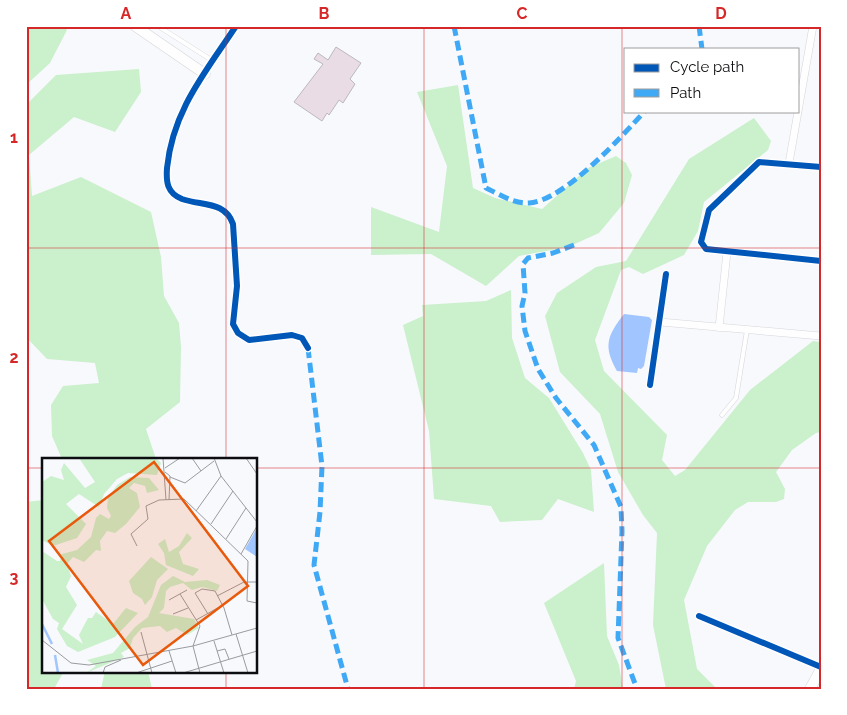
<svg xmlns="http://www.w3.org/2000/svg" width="847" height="715" font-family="Raleway,sans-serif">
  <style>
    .green { fill: #caf0cc }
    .water { fill: #a1c5fe }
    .building { fill: #eadce5; stroke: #bab9bb }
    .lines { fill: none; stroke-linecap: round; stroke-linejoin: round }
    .lane-casing { stroke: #d5d6d9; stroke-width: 5 }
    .street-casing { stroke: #d5d6d9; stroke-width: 8 }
    .secondary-casing { stroke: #d5d6d9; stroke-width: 11 }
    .lane { stroke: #fefeff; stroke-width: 4 }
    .street { stroke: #fefeff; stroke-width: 7 }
    .secondary { stroke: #fefeff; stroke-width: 10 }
    .quiet { stroke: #3fa9f5; stroke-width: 5; stroke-dasharray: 10 5; stroke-linecap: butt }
    .cycleway-casing { stroke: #fff; stroke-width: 9 }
    .cycleway { stroke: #0057b8; stroke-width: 6 }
    .grid { fill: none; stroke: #d62828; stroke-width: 1; stroke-opacity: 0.55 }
    .inset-river { fill: none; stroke: #a1c5fe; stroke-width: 2.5 }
    .inset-road { fill: none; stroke: #9a9b9e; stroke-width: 1 }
    .view { fill: #e8590c; fill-opacity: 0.15; stroke: #e8590c; stroke-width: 2.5 }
    .inset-edge { fill: none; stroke: #0c0d10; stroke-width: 2.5 }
    .neatline { fill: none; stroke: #d62828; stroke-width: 2 }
    .grid-label { font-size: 16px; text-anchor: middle; font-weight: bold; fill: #d62828 }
  </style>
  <rect width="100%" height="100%" fill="#f8f9fd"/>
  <path class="green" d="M26 26H64L67 30 50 63 26 85Z
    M139 69 141 92 115 132 74 117 29 155 32 196 81 177 151 212 161 257 164 296 179 323 181 347 180 402 146 429 156 459H62L52 436 51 405 63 386 99 383 95 363 47 359 26 337V105L56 75Z
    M458 85 473 188 495 198 542 209 588 168 616 156 626 163 632 175 624 203 599 233 568 247 519 256 486 286 431 254 371 255V207L439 232 447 166 417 92Z
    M754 118 771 141 768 150 704 202 698 231 684 255 643 274 629 267 621 270 595 340 604 371 667 435 662 460 675 476 685 470 750 390 813 341 821 342V432L816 433 792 450 776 472 785 489 784 499 776 502H748L735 510 707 546 684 600 697 669 717 689H666L653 625 657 533 643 515 618 472 600 414 560 372 545 316 557 293 596 267 626 261 689 159Z
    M511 290 512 338 525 378 549 398 583 453 591 470 594 512 558 499 542 520 500 522 491 506 434 499 429 431 403 325 423 316 422 305 486 301Z
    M44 500V671H64L54 689H26V502Z
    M604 563 607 636 619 665 623 689H574L576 681 544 603Z
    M105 671H148L152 689H101Z"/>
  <path class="water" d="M624 314 649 317 652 320 644 366 641 369 638 368 637 373 617 371C603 346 607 336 624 314Z"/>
  <path class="building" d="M336 47 361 63 350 79 355 84 343 103 339 100 329 115 327 113 322 121 294 102 323 64 314 59 318 53 328 60Z"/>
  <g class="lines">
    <g class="lane-casing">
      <path id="lane" d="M158 26 213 61
        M722 415 736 398 747 330"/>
    </g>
    <g class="street-casing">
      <path id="street" d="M236 26C205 73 173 110 167 168 166 182 167 193 182 199 202 206 225 201 233 224L237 286 233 324 238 333 249 340 292 335 302 338 308 348
        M789 163 813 26
        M821 167 759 162 709 210 701 242 706 249 821 261
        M660 322 821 336
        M719 328 727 252
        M650 385 666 274
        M699 616 821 667"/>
    </g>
    <g class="secondary-casing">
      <path id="secondary" d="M135 26 205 74
        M810 689 821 669"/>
    </g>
    <use href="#lane" class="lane"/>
    <use href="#street" class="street"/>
    <use href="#secondary" class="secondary"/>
    <path class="quiet" d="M454 26 486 188C499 194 514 204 529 203 564 201 622 136 645 111
      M699 26 702 49
      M574 245 553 253 528 258 523 264 525 293 522 306 525 331 538 369 556 398 594 445 621 507 622 531 618 638 637 689
      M308 348 322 466 320 512 314 565 348 689"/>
    <g class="cycleway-casing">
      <path id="cycleway" d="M236 26C205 73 173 110 167 168 166 182 167 193 182 199 202 206 225 201 233 224L237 286 233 324 238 333 249 340 292 335 302 338 308 348
        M821 167 759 162 709 210 701 242 706 249 821 261
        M650 385 666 274
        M699 616 821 667"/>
    </g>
    <use href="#cycleway" class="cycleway"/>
  </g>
  <path class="grid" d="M226 26V459M424 26V689M622 26V689M26 248H821M26 468H44M256 468H821M226 671V689"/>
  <g transform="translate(42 458)">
    <rect width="215" height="215" fill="#f8f9fd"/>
    <path d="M37 0H114L119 5 115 17 86 15 75 21 62 36 57 49 37 36 24 46 44 66 35 80 11 88 0 82V24L9 18 22 22 19 12 22 5 43 30 53 24ZM88 19 107 20 117 32 105 35 103 28 92 25 87 30 95 35 98 49 84 66 73 75 65 73 58 83 59 93 54 92 42 104 31 99 25 106 29 118 24 129 35 147 20 171 41 186 37 177 46 160H50L54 154 71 166 84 150 96 155 73 179 36 194 25 188 15 171 17 165 11 161 0 141V93L15 103H18L20 96 35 92 49 79 54 60 58 56 67 61 69 58 65 50 66 40 75 27ZM145 75 150 80 137 94 141 106 157 111 151 118 124 107 122 95 116 86 123 81 127 94 137 88ZM109 99 126 111 115 122 110 139 103 147 100 141 91 135 87 123ZM131 118 143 124 165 122 178 127 175 133 160 129 150 132 141 125 128 129 124 133 122 150 117 155 152 161 157 170 145 177 134 170 125 174 118 168 100 170 91 180 88 190 79 195 82 199 44 215 54 208 45 202 71 195 93 169 106 159 119 127Z" fill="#caf0cc"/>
    <path d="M215 70V99L203 91Z" fill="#a1c5fe"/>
    <path class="inset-river" d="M0 166 10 186M13 197 16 215"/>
    <path class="inset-road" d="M121 0 124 42M150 0 159 13M172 0 179 18 215 64M204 0 215 16M123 10 138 0M123 14 128 18 127 42M128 19 143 25 172 3M154 53 179 18M169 66 191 33M184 81 204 50M95 88 89 76 106 61 104 48 117 42 142 41 206 103 205 143 215 145M199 96 215 68M138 136 158 168 151 188 158 215M175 138 202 124H215M127 142 145 132M131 156 146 150M166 156 153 135 160 131 173 133 182 150 190 177M154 162 181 147M99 174 110 215M194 176 206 215M0 182 29 205 47 207 151 188 215 170M172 183 182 215M127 193 134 215M175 193 183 191 187 201M61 215 63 209 79 202M94 215 130 203M141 215 215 193"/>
    <path class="view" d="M112 4 206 128 101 207 7 83Z"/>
    <rect width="215" height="215" class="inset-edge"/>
  </g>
  <rect width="847" height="715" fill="none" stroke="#ffffff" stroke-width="55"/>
  <rect x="624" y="48" width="175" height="65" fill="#ffffff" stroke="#9e9e9f"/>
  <rect x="634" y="64" width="25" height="8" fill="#0057b8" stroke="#9e9e9f"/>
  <text x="670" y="72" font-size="15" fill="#0c0d10">Cycle path</text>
  <rect x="634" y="89" width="25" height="8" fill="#3fa9f5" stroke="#9e9e9f"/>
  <text x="670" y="98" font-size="15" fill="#0c0d10">Path</text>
  <rect x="28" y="28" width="792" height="660" class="neatline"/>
  <g class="grid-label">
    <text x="126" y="19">A</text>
    <text x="324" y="19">B</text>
    <text x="522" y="19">C</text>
    <text x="721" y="19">D</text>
    <text x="14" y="143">1</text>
    <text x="14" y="363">2</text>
    <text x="14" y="583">3</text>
  </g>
</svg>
